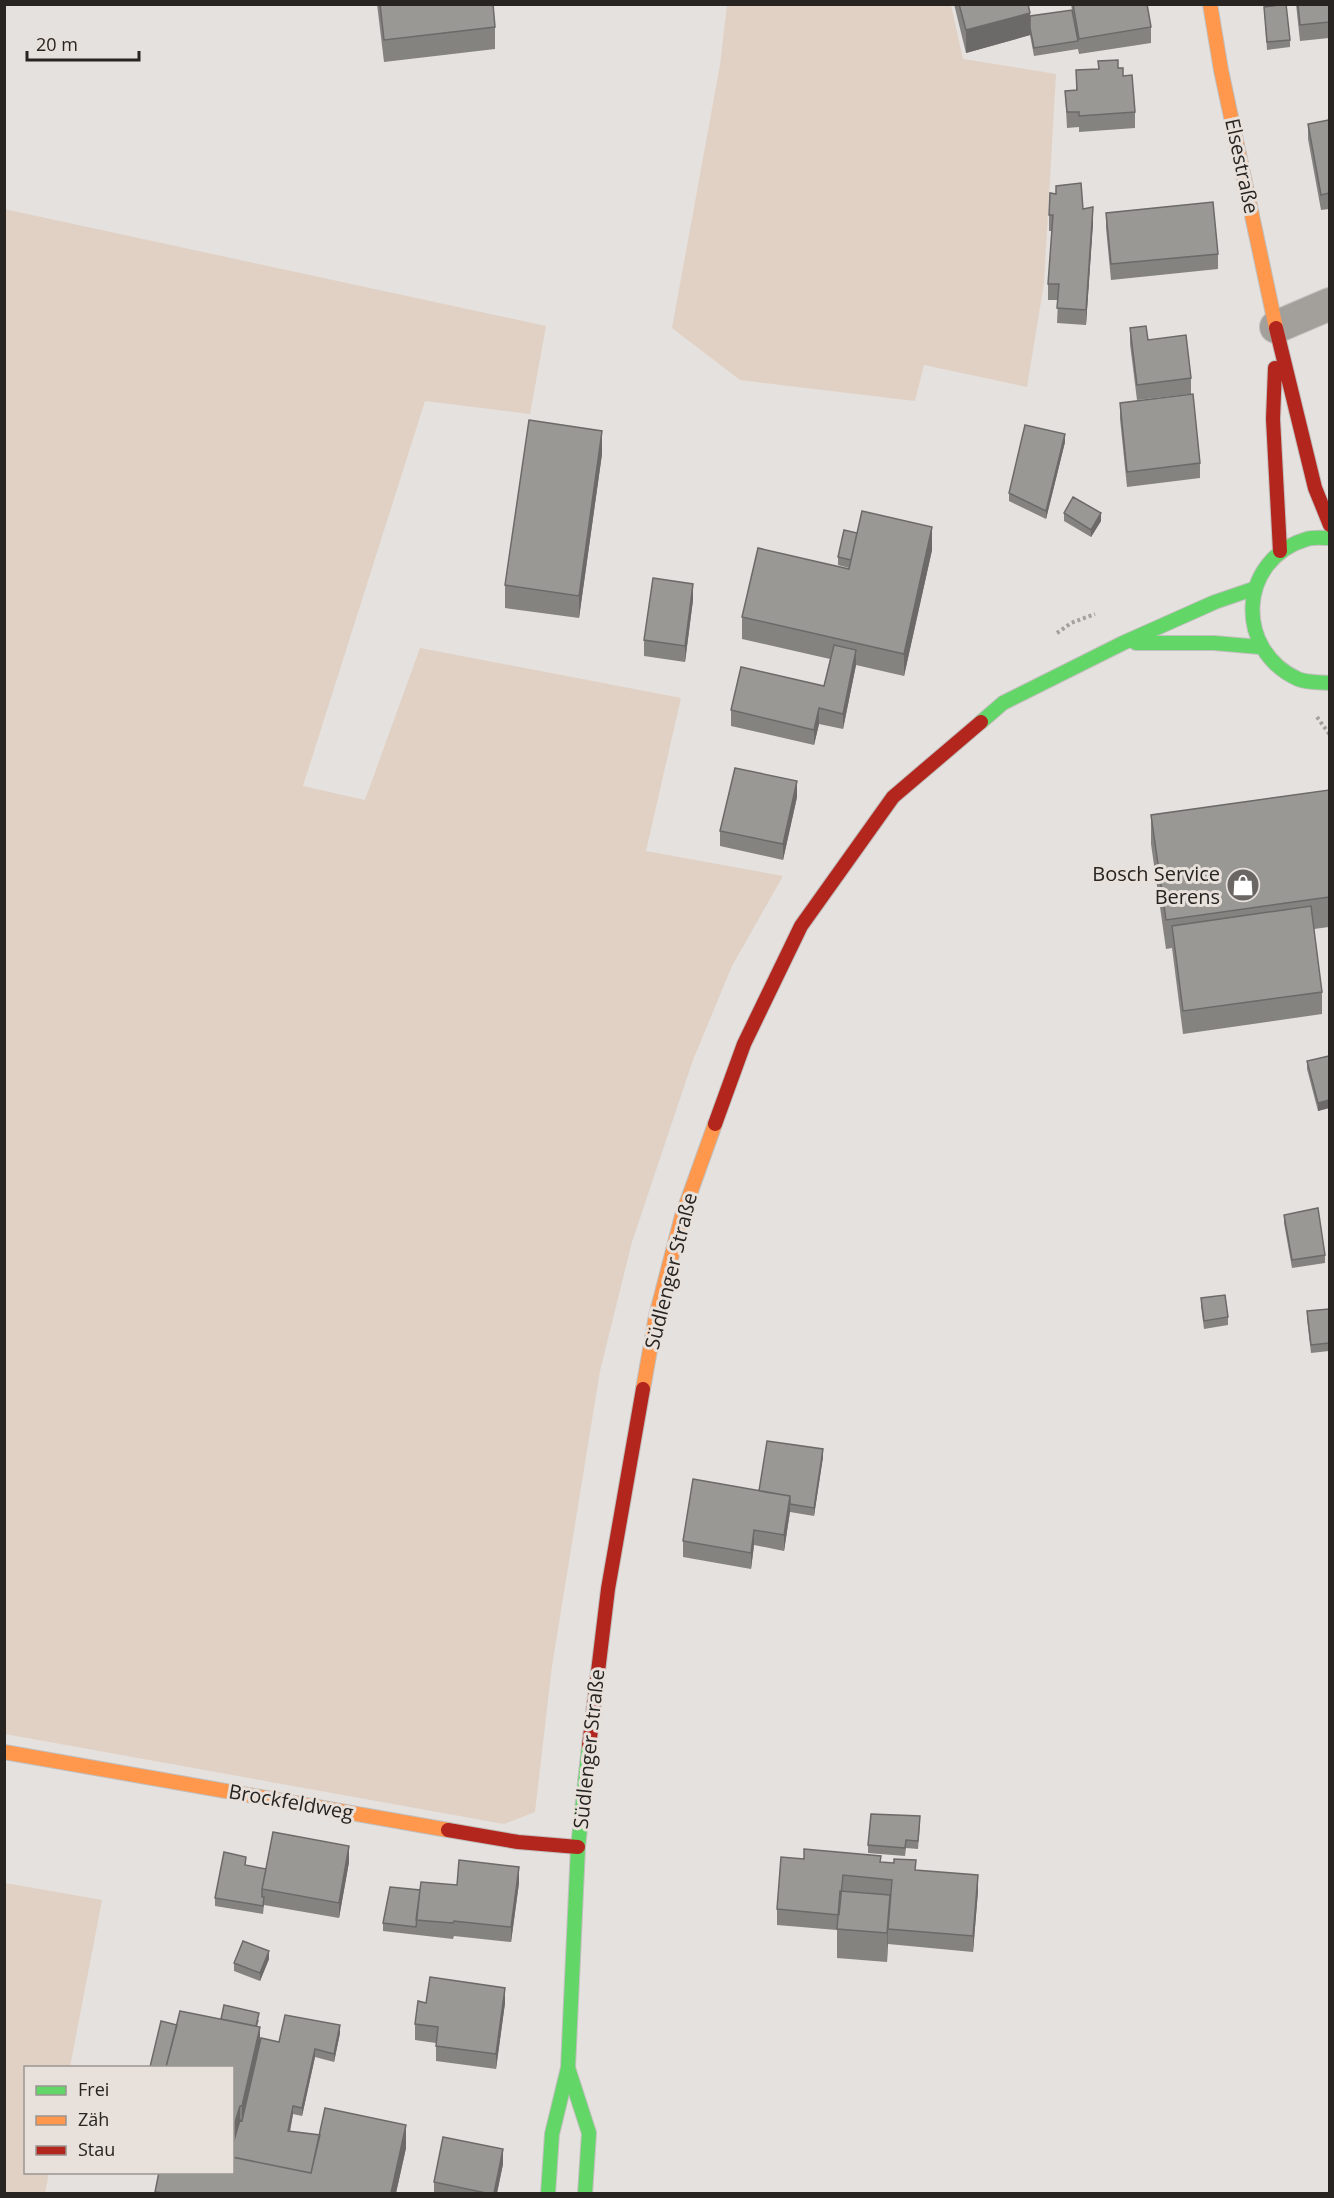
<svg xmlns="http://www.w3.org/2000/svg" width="1334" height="2198" font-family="'Open Sans',sans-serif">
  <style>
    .green { fill: #e1d1c4 }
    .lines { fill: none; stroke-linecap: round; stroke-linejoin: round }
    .street-casing { stroke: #c1bfbd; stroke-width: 34 }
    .fast-casing { stroke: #c1bfbd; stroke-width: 16 }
    .slow-casing { stroke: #c1bfbd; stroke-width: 16 }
    .jam-casing { stroke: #c1bfbd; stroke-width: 16 }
    .path { stroke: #a3a09d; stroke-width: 4; stroke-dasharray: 3 3; stroke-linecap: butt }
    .street { stroke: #a3a09c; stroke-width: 32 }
    .fast { stroke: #63d668; stroke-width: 14 }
    .slow { stroke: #ff974d; stroke-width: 14 }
    .jam { stroke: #b3261e; stroke-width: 14 }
    .wall { fill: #848380; fill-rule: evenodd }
    .shaded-wall { fill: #6c6a68 }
    .building { fill: #9a9895; stroke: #6c6a68; stroke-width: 1.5 }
    .labels { text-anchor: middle; stroke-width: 6; stroke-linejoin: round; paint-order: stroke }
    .street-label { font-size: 20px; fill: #272422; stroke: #e7e0db }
    .poi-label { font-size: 20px; fill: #272422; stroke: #e7e0db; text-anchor: end }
  </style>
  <rect width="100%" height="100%" fill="#e4e1de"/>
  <path class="green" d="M727 5H951L963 59 1056 74 1044 283 1027 387 924 365 915 401 740 380 672 328 720 65Z
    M4 209 546 326 530 414 425 401 303 786 365 800 420 648 681 698 646 851 783 876 732 966 693 1060 632 1242 600 1371 552 1666 535 1812 504 1824 5 1734Z
    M5 1883 102 1900 70 2067 26 2068V2172L49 2173 45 2193H5Z"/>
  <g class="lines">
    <g class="street-casing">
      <path id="street" d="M1276 327 1330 304"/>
    </g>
    <g class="fast-casing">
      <path id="fast" d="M1330 538C1323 538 1314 537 1307 539 1238 559 1234 650 1298 679 1307 683 1320 682 1330 683
        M1136 643H1214L1260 647
        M981 722 1003 703 1123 643 1215 602 1253 589
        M568 2068 589 2133 585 2194
        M548 2194 552 2134 568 2068 578 1847 589 1746"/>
    </g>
    <g class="slow-casing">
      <path id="slow" d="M1210 4 1221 70 1276 328
        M643 1389 656 1316 682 1216 715 1124
        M4 1752 448 1830"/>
    </g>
    <g class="jam-casing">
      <path id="jam" d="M1276 328 1315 488 1330 525
        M1275 368 1273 419 1280 551
        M715 1124 744 1044 801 926 893 797 981 722
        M589 1746 608 1589 643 1389
        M448 1830 518 1842 578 1847"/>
    </g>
    <path class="path" d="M1057 633 1071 623 1095 614
      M1317 717 1330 735"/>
    <use href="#street" class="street"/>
    <use href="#fast" class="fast"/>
    <use href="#slow" class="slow"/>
    <use href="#jam" class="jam"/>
  </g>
  <path class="wall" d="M377 4H493L495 27V49L384 62Z
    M954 4H1028L1030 16 1072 10 1071 4H1147L1151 27V43L1079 54 1078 49 1034 56 1030 35 966 53Z
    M1296 4H1329V38L1300 41Z
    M1264 7 1290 40V47L1267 50Z
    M1098 61 1118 68 1123 76 1135 112V128L1079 132V127L1067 128 1065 91 1076 90V70L1098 69Z
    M1329 120V209L1321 210 1308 139V124Z
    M1083 209 1093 223 1086 325 1057 323 1058 300H1048V284L1052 231H1049V215Z
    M1106 213 1218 254V269L1111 280 1106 228Z
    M1130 328 1148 340 1191 378V394L1137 400 1130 344Z
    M1120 403 1200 463V478L1127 487 1120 419Z
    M1065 442 1046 519 1009 501V493Z
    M602 454 579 618 505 608V585Z
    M1064 513 1101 521 1091 537 1064 521Z
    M932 550 904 676 856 665 843 729 819 724 814 745 731 726V710L824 686 830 659 742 639V617L849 569V568L838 565V557Z
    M693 600 685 662 644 656V640Z
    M1329 790V927L1314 929 1322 992V1014L1183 1034 1172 948 1166 949 1151 844V815Z
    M797 797 783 860 720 846V831Z
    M1329 1056V1108L1318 1111 1307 1069V1061Z
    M1284 1215 1325 1255V1263L1292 1268 1284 1223Z
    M1201 1298 1228 1317V1325L1204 1329 1201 1306Z
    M1329 1309V1351L1311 1353 1307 1319V1311Z
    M823 1457 814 1516 790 1512 784 1551 754 1545 751 1569 683 1557V1541L759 1491Z
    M920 1824 918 1849 906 1848 905 1856 868 1853V1845Z
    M804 1859 881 1862 916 1870 978 1891 973 1952 888 1944 887 1962 837 1958V1930L777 1925V1909ZM843 1891 891 1895 890 1907Z
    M349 1862 339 1918 264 1905 263 1914 215 1906V1898L246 1866 266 1869Z
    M519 1883 511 1942 454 1936 453 1939 383 1931V1923L420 1890 457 1885Z
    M269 1959 260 1981 234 1971V1963Z
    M505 2003 496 2069 436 2061V2043L415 2040V2024Z
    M221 2019 259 2020 257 2027 260 2041 279 2042 340 2033 334 2062 315 2057 302 2116 293 2114 290 2132 406 2148 396 2193H155V2192L232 2172Z
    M503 2164 497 2193H434V2182Z"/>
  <path class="shaded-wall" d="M1030 13V35L966 53V30Z
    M1093 207V223L1086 325V310Z
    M602 431V454L579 618V596Z
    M1065 434V442L1046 519V511Z
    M1101 513V521L1091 537V530Z
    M932 527V550L904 676V654Z
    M693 584V600L685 662V646Z
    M856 650V665L843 729V714Z
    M819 708V724L814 745V730Z
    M797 781V797L783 860V844Z
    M1329 1100V1108L1318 1111V1103Z
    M823 1449V1457L814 1516V1508Z
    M790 1496V1511L784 1551V1535Z
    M754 1530V1545L751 1569V1553Z
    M349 1846V1862L339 1918V1903Z
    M519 1867V1883L511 1942V1927Z
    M978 1875V1891L973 1952V1936Z
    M890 1895V1925L888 1929 887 1962V1933Z
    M269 1951V1959L260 1981V1973Z
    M505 1988V2003L496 2069V2054Z
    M340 2025V2033L334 2062V2054Z
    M260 2027V2050L242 2129V2106Z
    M315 2049V2057L302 2116V2108Z
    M240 2106V2128L232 2154V2132Z
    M293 2106V2114L288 2139V2131Z
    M406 2125V2148L396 2193H391Z
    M503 2149V2164L497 2193H494Z"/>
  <path class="building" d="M380 4H493L495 27 384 40Z
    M959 4H1028L1030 13 966 30Z
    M1073 4H1147L1151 27 1079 39Z
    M1286 4 1290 40 1267 42 1264 7Z
    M1298 4H1329V22L1300 25Z
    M1072 10 1078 41 1034 48 1030 28V16Z
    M1118 60V68H1123V76L1132 75 1135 112 1079 116V112H1067L1065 91 1077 90 1076 70 1099 69 1098 61Z
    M1329 120V193L1321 195 1308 124Z
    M1081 183 1083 209 1093 207 1086 310 1057 308 1059 284H1048L1053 215H1049L1050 193 1056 194V186Z
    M1213 202 1218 254 1111 264 1106 213Z
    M1146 326 1148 340 1186 335 1191 378 1137 385 1130 328Z
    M1193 394 1200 463 1127 472 1120 403Z
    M529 420 602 431 579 596 505 585Z
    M1025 425 1065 434 1046 511 1009 493Z
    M1073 497 1101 513 1091 530 1064 513Z
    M862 511 932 527 904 654 742 617 758 548 849 569Z
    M844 530 857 533 851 560 838 557Z
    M653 578 693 584 685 646 644 640Z
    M834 645 856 650 843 714 819 708 814 730 731 710 741 667 824 686Z
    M735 768 797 781 783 844 720 831Z
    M1329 790V897L1166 920 1151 815Z
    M1311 906 1322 992 1183 1011 1172 926Z
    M1329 1056V1100L1318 1103 1307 1061Z
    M1318 1208 1325 1255 1292 1260 1284 1215Z
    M1225 1295 1228 1317 1204 1321 1201 1298Z
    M1329 1309V1343L1311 1345 1307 1311Z
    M767 1441 823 1449 814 1508 790 1504V1496L759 1491Z
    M693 1479 790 1496 784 1535 754 1530 751 1553 683 1541Z
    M871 1814 920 1816 918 1841 906 1840 905 1848 868 1845Z
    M273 1832 349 1846 339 1903 262 1889Z
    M804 1849 881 1856 880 1862 894 1863V1859L916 1860 915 1870 978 1875 973 1936 888 1929 892 1880 843 1875 839 1915 777 1909 781 1857 804 1859Z
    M224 1852 246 1857 245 1865 266 1869 262 1889V1897H264L263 1906 215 1898Z
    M459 1860 519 1867 511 1927 454 1921 453 1923 416 1920 421 1882 457 1885Z
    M390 1887 420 1890 416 1927 383 1923Z
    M840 1891 890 1895 887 1933 837 1929Z
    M243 1941 269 1951 260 1973 234 1963Z
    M430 1977 505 1988 496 2054 436 2046 438 2027 415 2024 418 2001 426 2003Z
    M224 2005 259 2013 256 2026 221 2019Z
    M180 2011 260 2027 242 2106H240L232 2132V2067H166Z
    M285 2015 340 2025 334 2054 315 2049 302 2108 293 2106 288 2131 320 2135 311 2173 232 2157V2147L240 2120 242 2121 261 2038 279 2042Z
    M161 2021 177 2025 166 2067H150Z
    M325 2108 406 2125 391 2193H164L155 2192 159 2172H232V2157L311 2173Z
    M443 2137 503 2149 494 2193H486L434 2182Z"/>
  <defs>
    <g id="shop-disc" transform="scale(1.725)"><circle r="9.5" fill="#696664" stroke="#e7e0db"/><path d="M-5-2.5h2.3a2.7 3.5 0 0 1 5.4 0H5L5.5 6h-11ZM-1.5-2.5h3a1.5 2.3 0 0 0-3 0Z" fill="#fff"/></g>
  </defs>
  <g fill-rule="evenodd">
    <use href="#shop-disc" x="1243" y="885"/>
  </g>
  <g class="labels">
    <g class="street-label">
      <text transform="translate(1242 166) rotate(78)" y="7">Elsestraße</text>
      <text transform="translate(671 1271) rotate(-76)" y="7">Südlenger Straße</text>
      <text transform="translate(589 1749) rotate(-84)" y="7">Südlenger Straße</text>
      <text transform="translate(291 1802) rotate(10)" y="7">Brockfeldweg</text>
    </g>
    <g class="poi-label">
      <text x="1220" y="881">Bosch Service<tspan x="1220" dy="23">Berens</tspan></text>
    </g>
  </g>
  <rect width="1334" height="2198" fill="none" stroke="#272422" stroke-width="12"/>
  <rect x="24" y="2066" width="210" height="108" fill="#e7e0db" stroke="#9a9591" stroke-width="1.5"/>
  <rect x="36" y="2086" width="30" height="9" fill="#63d668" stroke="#9a9591" stroke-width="1.5"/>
  <text x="78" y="2096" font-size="18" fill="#272422">Frei</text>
  <rect x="36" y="2116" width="30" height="9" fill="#ff974d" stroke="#9a9591" stroke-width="1.5"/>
  <text x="78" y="2126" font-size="18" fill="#272422">Zäh</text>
  <rect x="36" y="2146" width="30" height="9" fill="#b3261e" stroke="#9a9591" stroke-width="1.5"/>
  <text x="78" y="2156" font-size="18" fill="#272422">Stau</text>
  <path d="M27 51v9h112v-9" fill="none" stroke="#272422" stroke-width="3"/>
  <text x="36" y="51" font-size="18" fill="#272422" stroke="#e7e0db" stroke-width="4.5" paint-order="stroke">20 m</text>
</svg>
